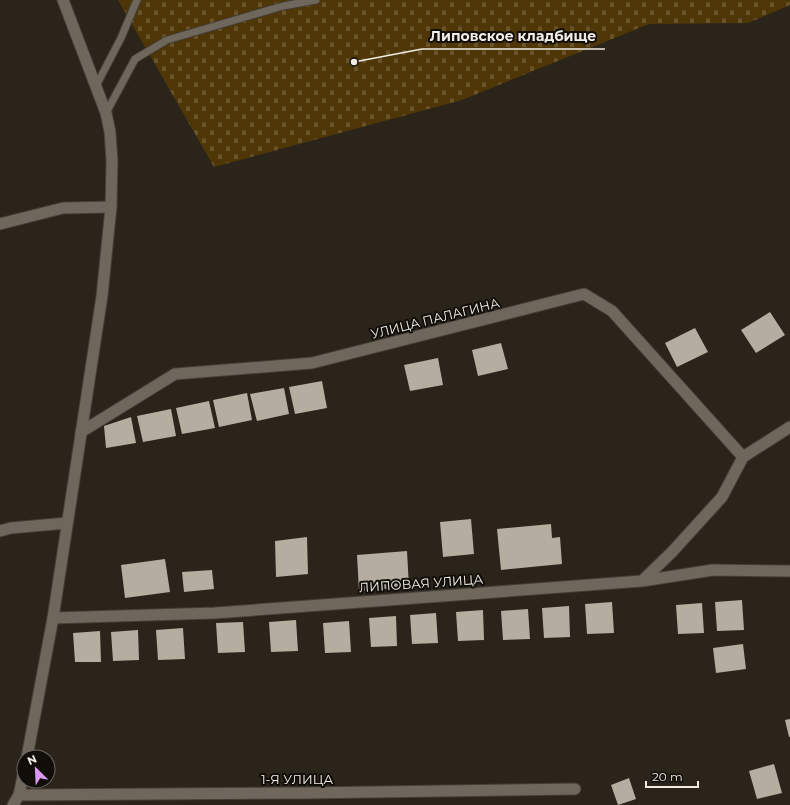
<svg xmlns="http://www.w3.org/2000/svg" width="790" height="805" font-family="Montserrat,sans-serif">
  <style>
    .cemetery { fill: url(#cemetery-stones) }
    .building { fill: #b5ada0 }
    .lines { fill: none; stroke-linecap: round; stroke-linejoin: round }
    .service-casing { stroke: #443e36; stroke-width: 9 }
    .minor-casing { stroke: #443e36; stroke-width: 13 }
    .tertiary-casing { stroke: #443e36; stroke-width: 13 }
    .service { stroke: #6f675c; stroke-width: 7 }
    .minor { stroke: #6f675c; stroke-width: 11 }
    .tertiary { stroke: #6f675c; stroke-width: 11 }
    .labels { text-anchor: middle; stroke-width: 4; stroke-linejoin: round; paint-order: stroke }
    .street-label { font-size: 13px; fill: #f1ede6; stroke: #110e09 }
    .leader { fill: none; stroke: #f1ede6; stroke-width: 1.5 }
    .callout-dot { fill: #f1ede6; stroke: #110e09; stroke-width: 1.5 }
    .callout-label { font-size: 14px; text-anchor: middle; font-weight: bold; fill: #f1ede6; stroke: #110e09; stroke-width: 4; stroke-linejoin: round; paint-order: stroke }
  </style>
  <defs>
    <pattern id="cemetery-stones" width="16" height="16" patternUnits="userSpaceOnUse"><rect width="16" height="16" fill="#4e3607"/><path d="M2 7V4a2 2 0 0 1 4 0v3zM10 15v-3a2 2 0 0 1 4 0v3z" fill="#68532b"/></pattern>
  </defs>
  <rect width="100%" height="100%" fill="#2b241a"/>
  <path class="cemetery" d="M118 0H790V5L748 23 649 24 462 100 214 167Z"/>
  <path class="building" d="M770 312 785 335 756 353 741 330Z
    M695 328 708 352 677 367 665 343Z
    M501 343 508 369 478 376 472 350Z
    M438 358 443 385 410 391 404 365Z
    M322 381 327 408 295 414 289 387Z
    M284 388 289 414 257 421 250 394Z
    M247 393 252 420 219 427 213 400Z
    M209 401 215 428 182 434 176 408Z
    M171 409 176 436 143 442 137 416Z
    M131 417 136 443 106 448 104 426Z
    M471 519 474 554 443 557 440 522Z
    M551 524 552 538 560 537 562 564 501 570 497 529Z
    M307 537 308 574 276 577 275 541Z
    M407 551 409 587 359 591 357 555Z
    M165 559 170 592 125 598 121 565Z
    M212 570 214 589 184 592 182 572Z
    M742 600 744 630 717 631 715 602Z
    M612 602 614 633 587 634 585 604Z
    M702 603 704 633 678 634 676 605Z
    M569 606 570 637 544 638 542 608Z
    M528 609 530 639 503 640 501 611Z
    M483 610 484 640 458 641 456 612Z
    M436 613 438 643 412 644 410 615Z
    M396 616 397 646 371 647 369 618Z
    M296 620 298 651 271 652 269 622Z
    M349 621 351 652 325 653 323 623Z
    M243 622 245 652 218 653 216 623Z
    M183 628 185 659 158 660 156 630Z
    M138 630 139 660 113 661 111 632Z
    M100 631 101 662H75L73 633Z
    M743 644 746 669 716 673 713 648Z
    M790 719V737H789L785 720Z
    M774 764 782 793 757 799 749 771Z
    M629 778 636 799 618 805 611 785Z"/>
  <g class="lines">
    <g class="service-casing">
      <path id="service" d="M96 86 121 38 137 0
        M106 113 135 59 167 40 283 6 316 0"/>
    </g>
    <g class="minor-casing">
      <path id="minor" d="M0 224 63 208 111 207
        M81 432 175 374 312 363 584 294 612 311 743 457
        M0 531 11 528 67 523
        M642 581 672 552 722 497 743 457 790 427
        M53 618 215 613 642 581 713 570 790 571
        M19 795 306 793 575 789"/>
    </g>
    <g class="tertiary-casing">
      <path id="tertiary" d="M27 757 53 618 102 296 111 207 112 161 110 132 106 113 63 0
        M13 805 19 795 24 771"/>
    </g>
    <use href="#service" class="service"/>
    <use href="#minor" class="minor"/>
    <use href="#tertiary" class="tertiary"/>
  </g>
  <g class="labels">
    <g class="street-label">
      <text transform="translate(435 318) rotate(-14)" y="5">УЛИЦА ПАЛАГИНА</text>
      <text transform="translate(421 583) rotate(-4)" y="5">ЛИПОВАЯ УЛИЦА</text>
      <text x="297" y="784">1-Я УЛИЦА</text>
    </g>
  </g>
  <path class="leader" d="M354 62L422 49H605"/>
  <circle class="callout-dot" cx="354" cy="62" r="4"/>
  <g class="callout-label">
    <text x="513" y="41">Липовское кладбище</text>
  </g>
  <g transform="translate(36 769) rotate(336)"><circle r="19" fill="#110e09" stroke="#6b6761"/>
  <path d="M0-3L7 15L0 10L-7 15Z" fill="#dc99f4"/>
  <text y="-6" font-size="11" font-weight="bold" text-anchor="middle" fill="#f1ede6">N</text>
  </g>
  <path d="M646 781v6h52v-6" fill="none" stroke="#f1ede6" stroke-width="2"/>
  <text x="652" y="781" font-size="12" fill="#f1ede6" stroke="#110e09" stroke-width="3" paint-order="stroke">20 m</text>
</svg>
